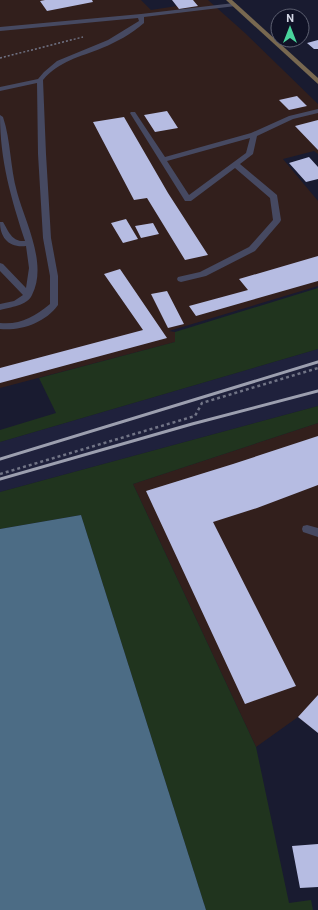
<svg xmlns="http://www.w3.org/2000/svg" width="318" height="910" font-family="Roboto,sans-serif">
  <style>
    .commercial { fill: #321f1c }
    .built { fill: #1f213c }
    .green { fill: #20341e }
    .water { fill: #4c6c85 }
    .building { fill: #b6bce2 }
    .lines { fill: none; stroke-linecap: round; stroke-linejoin: round }
    .path-far1 { stroke: #717486; stroke-width: 1.5; stroke-dasharray: 2 2; stroke-linecap: butt }
    .path { stroke: #717486; stroke-width: 2.5; stroke-dasharray: 3 3; stroke-linecap: butt }
    .lane { fill: #464961; fill-rule: evenodd }
    .secondary { fill: #786850; fill-rule: evenodd }
    .rail { stroke: #9c9faf; stroke-width: 3 }
  </style>
  <rect width="100%" height="100%" fill="#191b30"/>
  <path class="commercial" d="M0 0H141L151 10 177 6 172 0H208L245 33 318 104V154L314 151 283 159 318 201V286L169 331 175 332V342L0 388Z
    M318 423V733L298 717 256 747 133 484Z"/>
  <path class="built" d="M318 349V406L0 492V442Z"/>
  <path class="green" d="M318 288V349L0 442V430L56 413 39 378 175 342V332Z
    M318 406V423L133 484 256 747 289 903 311 900 313 910H206L81 515 0 529V492Z"/>
  <path class="water" d="M81 515 206 910H0V529Z"/>
  <path class="building" d="M45 0H92L93 2 47 11 40 1Z
    M172 0H193L198 6 179 9Z
    M318 40V49H314L307 43Z
    M297 96 307 106 289 110 279 100Z
    M167 111 178 128 155 132 144 115Z
    M124 117 168 193 208 255 185 260 147 198 134 200 93 122Z
    M318 120V150L295 126Z
    M309 157 318 167V179L306 182 289 163Z
    M126 219 138 239 123 243 111 223Z
    M153 223 159 234 141 238 135 226Z
    M318 256V281L196 316 189 306 248 290 239 279Z
    M120 269 167 338 0 383V368L143 330 104 274Z
    M167 291 184 324 168 328 151 294Z
    M318 436V485L257 508 213 522 296 686 245 704 146 491 233 464Z
    M318 695V733L298 717Z
    M318 844V887L300 888 292 846Z"/>
  <g class="lines">
    <path class="path-far1" d="M0 58 83 37"/>
    <path class="path" d="M0 474 195 416 202 403 318 368"/>
    <path class="lane" d="M234 3 236 4V6L144 17V23C131 34 117 42 102 48 80 57 59 61 43 80L46 154 51 238 58 276V305C45 323 21 331 0 329V323C20 325 34 317 50 304V276L43 238 38 154 37 83 0 91V87L38 79 44 72 57 61 108 40 139 21 138 18 0 31V27L141 14Z
      M318 109V113L293 119 257 136 253 154 240 164 277 195 281 220 280 222 255 251 206 276 181 282 178 281 177 279 178 277 200 272 249 247 273 220 270 198 235 168 191 201H185L130 113 131 112H135L165 157 251 133 289 116ZM250 138 246 153 189 195 167 161Z
      M0 115 3 117C11 141 10 167 17 192 25 222 48 264 32 295 27 306 10 307 0 310V304L14 301 23 295 0 271V263L3 264 26 288 29 268 26 246C9 248 0 238 0 222H3C9 232 12 242 25 241 11 198 0 161 0 115Z
      M307 525 318 528V537L303 532 302 529 303 526Z"/>
    <path class="secondary" d="M226 0H232L318 78V84Z"/>
    <path class="rail" d="M0 459 318 362
      M0 479 192 424 318 391"/>
  </g>
  <g transform="translate(290 28)"><circle r="19" fill="#101226" stroke="#5e6172"/>
  <path d="M0-3L7 15L0 10L-7 15Z" fill="#49d49c"/>
  <text y="-6" font-size="11" font-weight="bold" text-anchor="middle" fill="#d4d7e5">N</text>
  </g>
</svg>
